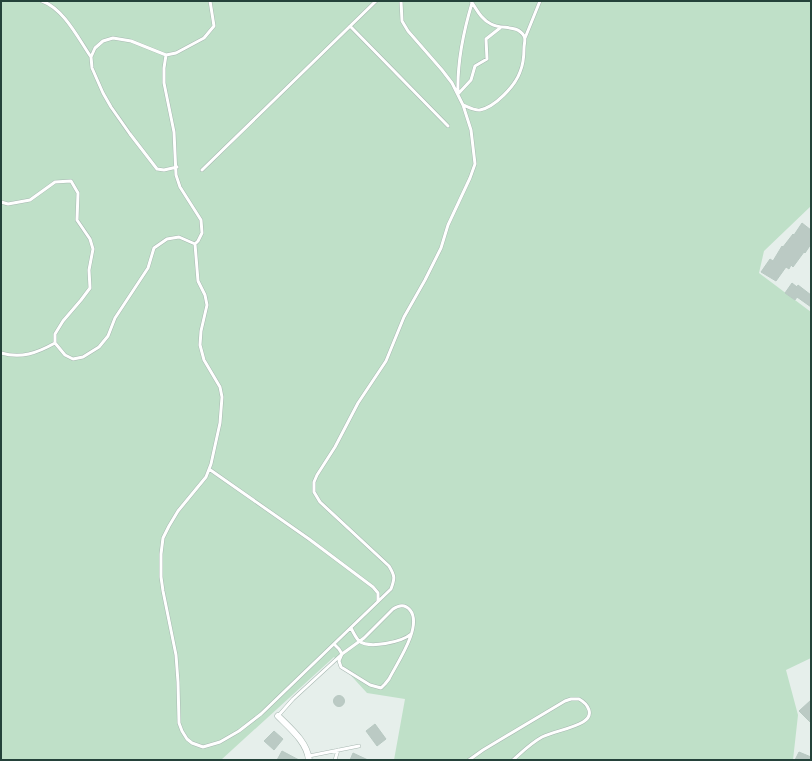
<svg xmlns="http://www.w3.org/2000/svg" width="812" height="761" font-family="Barlow,sans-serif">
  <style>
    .green { fill: #bfe0c8 }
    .building { fill: #bbcac4; stroke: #b8c9c2 }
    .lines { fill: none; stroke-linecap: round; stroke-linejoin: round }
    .service-casing { stroke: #a8b8b2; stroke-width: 4 }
    .minor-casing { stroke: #a8b8b2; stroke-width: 7 }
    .service { stroke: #fff; stroke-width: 3 }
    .minor { stroke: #fff; stroke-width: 6 }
  </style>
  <rect width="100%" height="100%" fill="#e6efeb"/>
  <path class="green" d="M1 1H811V206L764 251 759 273 811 312V658L786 670 798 715 793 760H394L405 699 367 693 334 657 221 760H1Z"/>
  <path class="building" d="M802 223 811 230V244L805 253 804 252 793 267 791 265 789 269 786 267 776 281 761 272 770 259 773 261 782 246 783 247 793 234 794 235Z
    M792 283 797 287 798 285 811 295V307L797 297 795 300 785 293Z
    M333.5 701a5.5 5.5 0 1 1 11 0a5.5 5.5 0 1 1-11 0Z
    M811 700V723L799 711Z
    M375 724 386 739 377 746 366 731Z
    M274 731 283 739 274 750 264 741Z
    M282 751 299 760H277Z
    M799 752 811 757V760H795Z
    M353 753 368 760H350Z"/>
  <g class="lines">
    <g class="service-casing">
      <path id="service" d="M42 1C64 9 78 38 91 57
        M350 26 448 126
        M525 38 540 1
        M458 93C457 62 463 33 472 3
        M458 94 471 80 475 66 487 59 486 39 500 28
        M463 105C468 107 475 111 480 110 495 107 515 86 520 72 523 65 524 56 524 48 524 44 526 39 524 36 517 24 502 30 491 24 481 19 477 10 471 1
        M177 167 164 170 157 169 130 134 111 107 103 93 92 68 91 57 95 48 103 41 113 38 131 41 166 55 176 53 204 38 214 26 210 1
        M202 170 376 1
        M1 202 8 204 30 200 55 182 71 181 78 193 77 220 90 239 93 249 89 270 90 288 81 300 63 321 55 334V343L65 355 73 359 83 357 99 347 108 336 115 318 148 268 154 248 167 239 179 237 195 244 198 241 202 233 201 220 180 187 176 175 174 132 164 83V68L166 55
        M195 244 198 281 205 295 207 305 201 331 200 345 204 360 220 387 222 397 220 423 211 464 206 477 178 511 169 526 163 538 161 554V577L163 591 176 655 178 682 179 723 182 731 187 739 192 743 203 747 220 742 239 731 261 714 391 589C395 578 395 576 389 566L320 502 314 492V482L317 475 335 447 358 403 386 361 404 317 425 280 441 248 448 225 470 178 475 164 471 130 463 105 452 83 442 70 408 31 402 21 401 1
        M1 353C21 359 37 353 55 343
        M209 469 309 539 373 587 378 593V601
        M351 628C353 632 356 638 359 641 369 649 402 642 411 634
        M278 716 293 699 342 654 364 638 393 609C399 605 405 604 410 610 423 626 397 663 389 679L385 684 381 688 370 685 341 667 339 661 342 654 339 649 334 644
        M309 756 359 746
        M335 760 338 750
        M469 760 483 750 565 701 571 699H579C588 704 595 715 583 722 571 729 555 731 542 737 531 743 522 752 513 760"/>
    </g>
    <g class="minor-casing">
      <path id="minor" d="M278 716C291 729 307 742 309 760"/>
    </g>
    <use href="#service" class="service"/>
    <use href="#minor" class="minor"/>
  </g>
  <rect width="812" height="761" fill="none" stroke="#24423a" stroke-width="4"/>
</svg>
